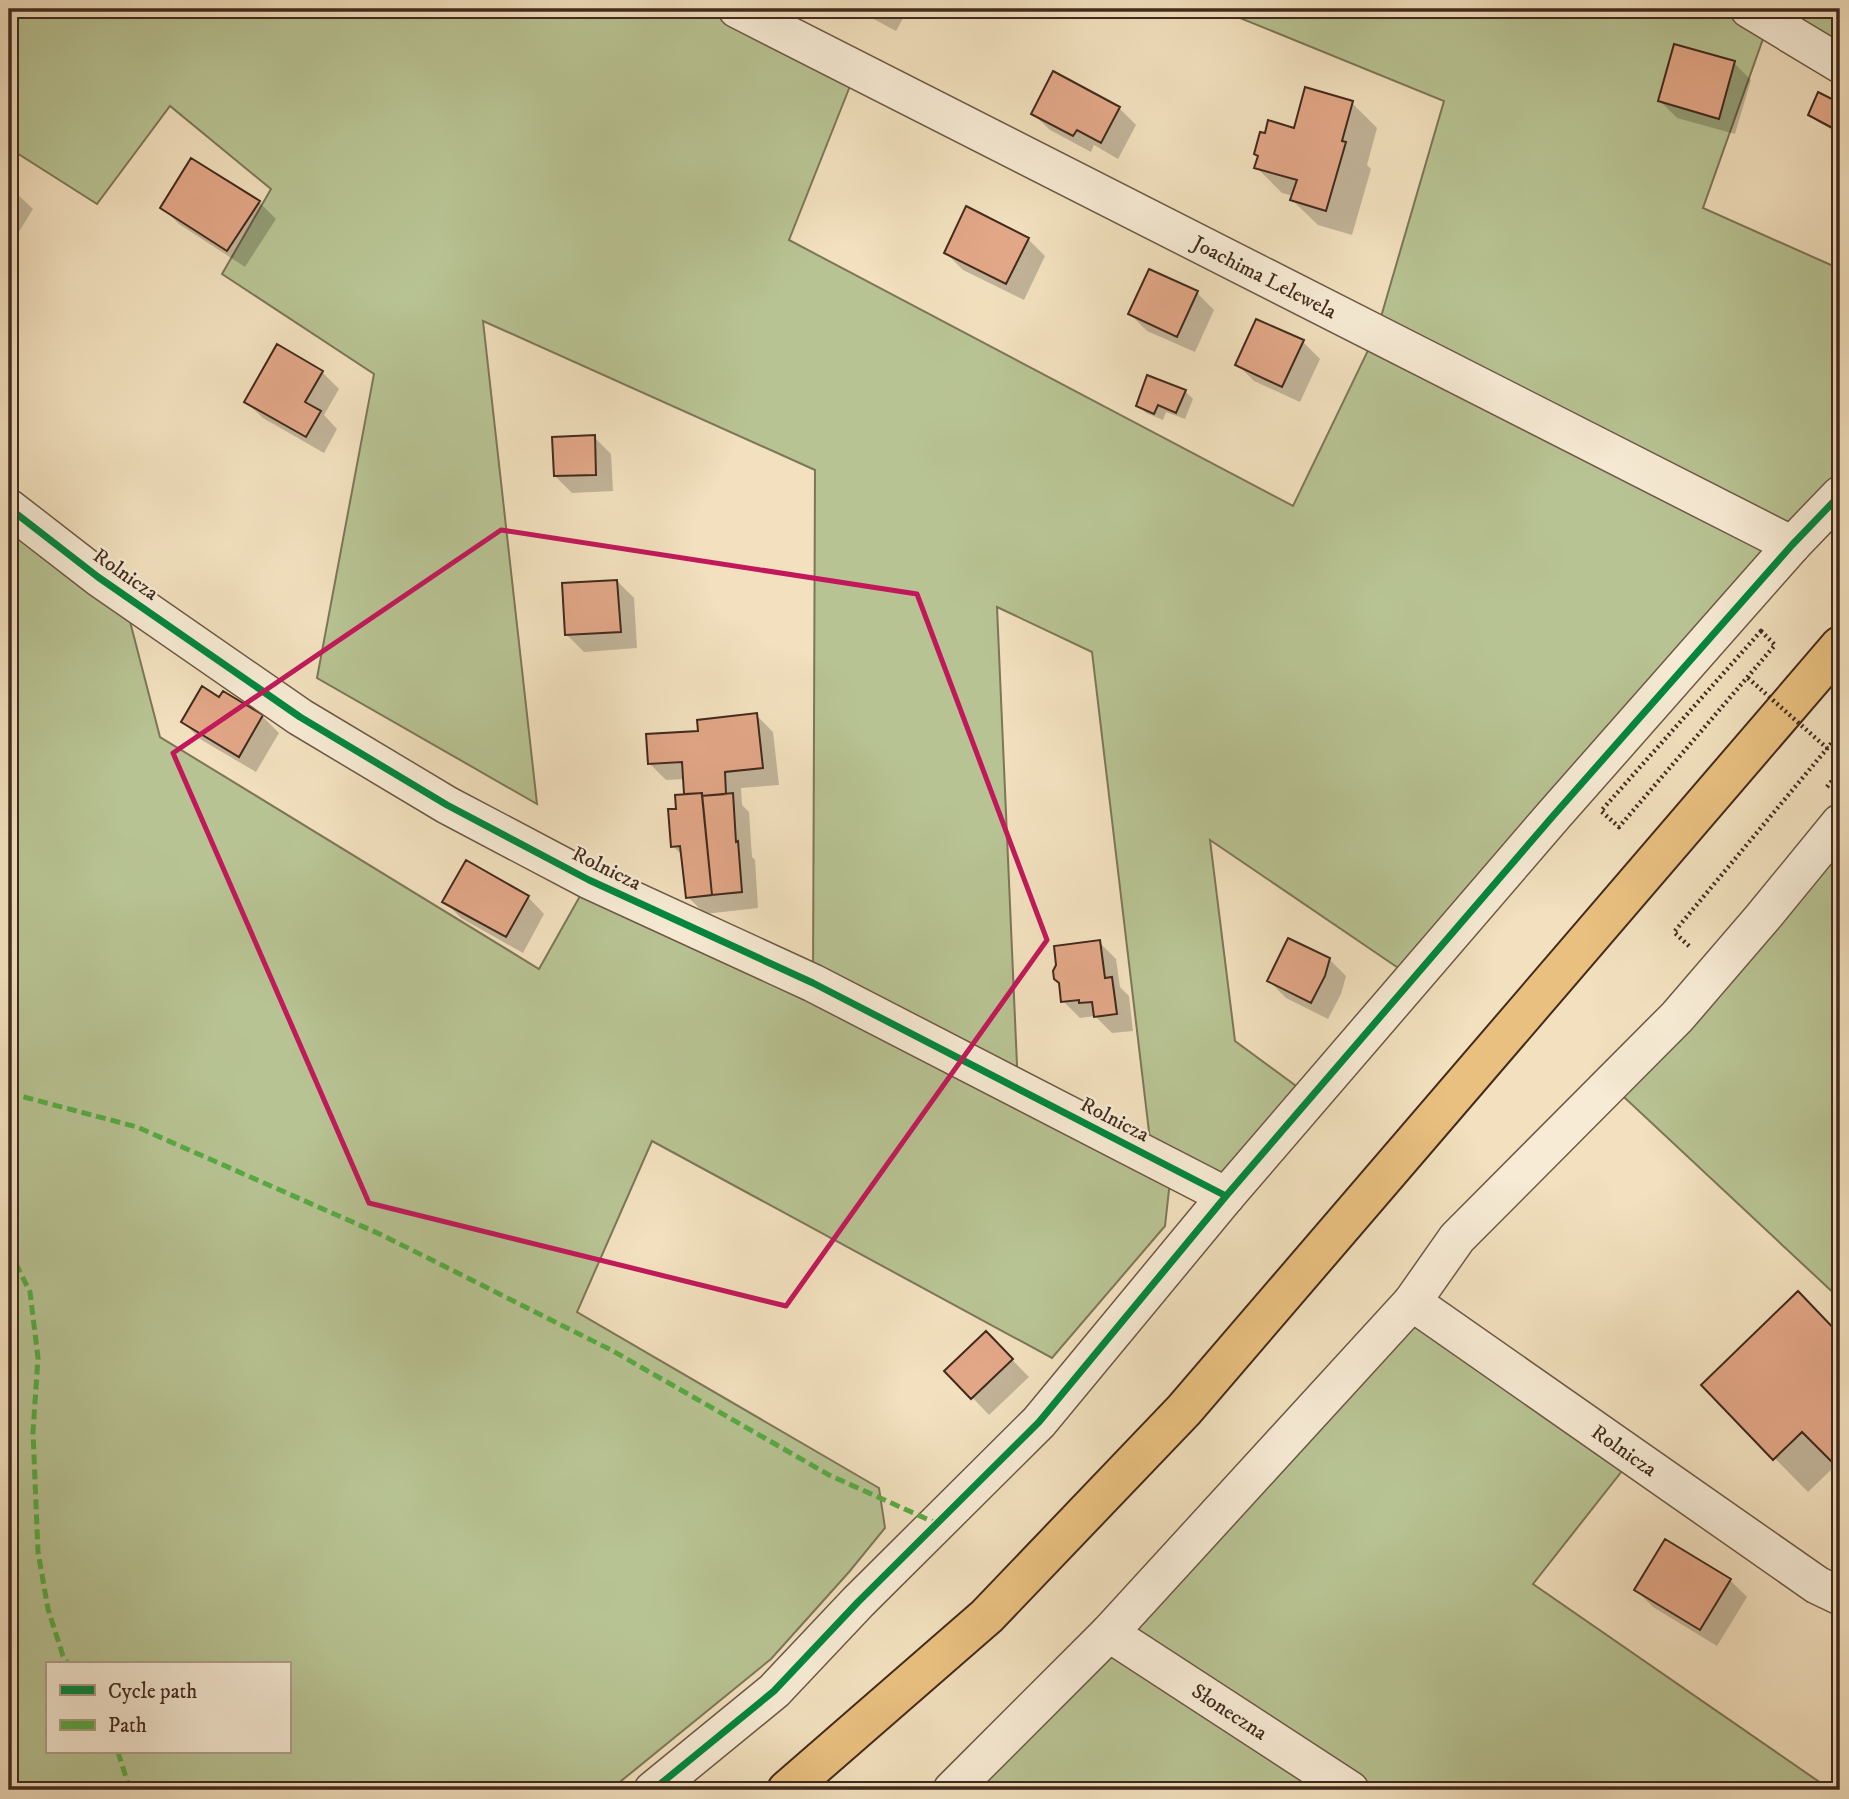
<svg xmlns="http://www.w3.org/2000/svg" width="1849" height="1799" font-family="'IM FELL DW Pica',serif">
  <style>
    .green { fill: #b8c393; stroke: #7d7658; stroke-width: 2; fill-rule: evenodd }
    .shadow { fill: #0003 }
    .building { fill: #e2a787; stroke: #422a1d; stroke-width: 2 }
    .lines { fill: none; stroke-linecap: round; stroke-linejoin: round }
    .minor-casing { stroke: #6e5845; stroke-width: 40 }
    .trunk-casing { stroke: #422a1d; stroke-width: 42 }
    .path { stroke: #422a1d; stroke-width: 4.5; stroke-dasharray: 2 3.5; stroke-linecap: butt }
    .minor { stroke: #f7ebd5; stroke-width: 37 }
    .trunk { stroke: #e9c07f; stroke-width: 38 }
    .path-bridge { stroke: #422a1d; stroke-width: 4.5; stroke-dasharray: 2 3.5; stroke-linecap: butt }
    .quiet { stroke: #56ab43; stroke-width: 5; stroke-dasharray: 10 5; stroke-linecap: butt }
    .cycleway-casing { stroke: #f7ebd5; stroke-width: 11 }
    .cycleway { stroke: #00873e; stroke-width: 7 }
    .marked { fill: none; stroke: #c2185b; stroke-width: 5; stroke-linejoin: round }
    .labels { text-anchor: middle; stroke-width: 5; stroke-linejoin: round; paint-order: stroke }
    .street-label { font-size: 21px; fill: #422a1d; stroke: #f7ebd5 }
  </style>
  <rect width="100%" height="100%" fill="#f2e0be"/>
  <filter id="stains"><feTurbulence type="fractalNoise" baseFrequency=".00286" numOctaves="4"/><feColorMatrix values="0 0 0 0 .2 0 0 0 0 .09 0 0 0 0 .02 0 0 0 .5 -.17"/></filter>
  <radialGradient id="worn" r=".72"><stop offset=".6" stop-color="#630" stop-opacity="0"/><stop offset="1" stop-color="#630" stop-opacity=".3"/></radialGradient>
  <path class="green" d="M9 9H748L854 76 789 240 1293 506 1376 334 1444 101 1218 9H1840V64L1769 22 1703 208 1840 269V495L1413 978 1210 840 1235 1041 1311 1097 1226 1196 1170 1181 1165 1226 1052 1358 652 1141 577 1312 879 1488 885 1528 849 1572 771 1659 610 1790H9V520L127 610 160 737 539 969 589 880 813 982 815 470 483 321 537 804 317 678 374 374 222 274 271 189 170 106 97 204 9 148ZM997 607 1092 652 1152 1157 1018 1088ZM47 1664H289V1752H47Z
    M1840 850V1299L1610 1084Z
    M1412 1302 1633 1457 1533 1584 1831 1790H1350L1314 1767 1298 1790H952Z"/>
  <path class="shadow" d="M847 9H908L896 31 855 9 853 12Z
    M1734 63 1751 80 1735 134 1677 118 1660 101Z
    M1054 74 1119 108 1136 125 1118 159 1094 145 1091 152 1050 130 1033 114Z
    M1819 94 1840 105V134L1818 122 1810 114Z
    M1352 103 1377 128 1367 165 1371 169 1352 235 1318 225 1292 200 1294 196 1282 193 1256 167 1259 157 1256 154 1295 130Z
    M9 188 16 193 33 209 9 248Z
    M259 202 276 219 245 267 179 224 162 207Z
    M1028 239 1045 256 1024 300 963 270 946 253Z
    M1197 293 1214 310 1195 352 1147 331 1130 314Z
    M1303 342 1320 359 1300 402 1254 381 1237 364Z
    M322 372 339 389 324 415 337 429 324 453 263 418 246 402Z
    M1185 391 1193 399 1185 419 1166 412 1163 420 1146 413 1138 405Z
    M594 437 611 454 613 491 572 493 555 476Z
    M617 581 634 598 637 648 584 652 567 635Z
    M756 715 773 732 779 785 741 788 742 805 749 812 752 857 755 860 758 908 705 914 688 897 683 856 673 846 677 810 686 795 685 779 666 780 649 763 699 732Z
    M262 716 279 733 256 772 200 739 183 722Z
    M528 897 544 914 523 953 461 918 445 902Z
    M1099 942 1116 959 1120 987 1129 996 1133 1031 1112 1033 1095 1016 1080 1018 1063 1001Z
    M1329 959 1346 976 1341 994 1328 1019 1286 998 1269 981Z
    M1798 1294 1840 1336V1469L1836 1465 1808 1492 1703 1385Z
    M986 1333 1029 1377 989 1415 947 1371Z
    M1666 1541 1730 1580 1747 1597 1717 1646 1653 1607 1636 1590Z"/>
  <path class="building" d="M1674 44 1735 61 1719 119 1658 101Z
    M1053 71 1120 107 1101 143 1077 130 1073 136 1031 114Z
    M1305 87 1353 101 1342 141 1346 142 1326 211 1290 200 1297 180 1254 168 1258 156 1254 154 1260 132 1265 133 1268 120 1294 128Z
    M1818 92 1840 103V132L1808 115Z
    M191 158 260 201 227 251 160 208Z
    M966 206 1029 238 1006 284 944 253Z
    M1149 269 1198 291 1177 337 1128 314Z
    M1256 319 1304 340 1282 387 1235 365Z
    M277 344 323 371 305 402 321 411 306 437 244 402Z
    M1147 375 1186 390 1176 413 1158 405 1154 414 1136 406Z
    M595 435 596 475 554 476 552 437Z
    M617 580 621 632 565 635 562 583Z
    M202 686 219 697 223 691 263 715 239 757 181 722Z
    M757 713 763 768 725 772 726 794 702 796V793L684 794 682 762 648 764 646 734 698 731 697 720Z
    M702 793 712 895 686 898 680 846 671 847 668 809H676L675 795Z
    M733 793 736 842 738 841 742 892 712 895 702 796Z
    M466 860 529 896 506 937 442 902Z
    M1288 938 1330 958 1325 976 1311 1003 1267 981Z
    M1100 940 1105 978 1112 977 1117 1014 1094 1017 1092 1002 1079 1003V1000L1061 1002 1059 983 1054 979 1053 971 1056 965 1054 946Z
    M1798 1291 1840 1335V1467H1837L1802 1432 1773 1460 1701 1385Z
    M986 1331 1013 1359 971 1399 944 1371Z
    M1665 1539 1731 1579 1700 1630 1634 1590Z"/>
  <g class="lines">
    <g class="minor-casing">
      <g id="minor">
        <path id="s1" d="M737 9 1792 545"/>
        <path d="M1749 9 1840 64"/>
        <path d="M9 508 98 577 300 717 447 805 589 880 813 983 1226 1196"/>
        <path id="s2" d="M1412 1302 1817 1585 1840 1596"/>
        <path id="s3" d="M1109 1633 1350 1790"/>
        <path d="M653 1790 774 1691 858 1602 1039 1422 1226 1196 1553 816 1792 545 1840 495"/>
        <path d="M952 1790 1109 1633 1412 1302 1457 1238 1677 1017 1763 917 1840 823"/>
      </g>
    </g>
    <g class="trunk-casing">
      <path id="trunk" d="M787 1790 987 1616 1184 1410 1840 646"/>
    </g>
    <path class="path" d="M1761 631 1775 645 1619 827 1601 811Z
      M1827 787 1840 771
      M1689 946 1674 932 1840 733"/>
    <use href="#minor" class="minor"/>
    <use href="#trunk" class="trunk"/>
    <path class="path-bridge" d="M1748 678 1828 749"/>
    <path class="quiet" d="M9 1093 137 1127 382 1235 613 1351 829 1475 938 1524
      M9 1250 30 1292 38 1358 33 1432 38 1552 48 1609 63 1656 68 1664
      M118 1752 130 1790"/>
    <g class="cycleway-casing">
      <path id="cycleway" d="M9 508 98 577 300 717 447 805 589 880 813 983 1226 1196
        M653 1790 774 1691 858 1602 1039 1422 1226 1196 1553 816 1792 545 1840 495"/>
    </g>
    <use href="#cycleway" class="cycleway"/>
  </g>
  <path class="marked" d="M501 530 917 594 1047 940 786 1306 369 1203 173 753Z"/>
  <g class="labels">
    <g class="street-label">
      <text dy="7" stroke="none"><textPath href="#s1" startOffset="592">Joachima Lelewela</textPath></text>
      <text transform="translate(126 574) rotate(35)" y="7">Rolnicza</text>
      <text transform="translate(607 868) rotate(26)" y="7">Rolnicza</text>
      <text transform="translate(1115 1119) rotate(27)" y="7">Rolnicza</text>
      <text dy="7" stroke="none"><textPath href="#s2" startOffset="259">Rolnicza</textPath></text>
      <text dy="7" stroke="none"><textPath href="#s3" startOffset="144">Słoneczna</textPath></text>
    </g>
  </g>
  <rect width="1849" height="1799" fill="none" stroke="#f2e0be" stroke-width="35"/>
  <rect x="10" y="10" width="1828" height="1778" fill="none" stroke="#422a1d" stroke-width="3.5"/>
  <rect x="18" y="18" width="1814" height="1764" fill="none" stroke="#422a1d" stroke-width="2"/>
  <rect x="46" y="1662" width="245" height="91" fill="#f7ebd5" stroke="#af9e8b" stroke-width="2"/>
  <rect x="60" y="1685" width="35" height="10" fill="#00873e" stroke="#af9e8b" stroke-width="2"/>
  <text x="108" y="1698" font-size="21" fill="#422a1d">Cycle path</text>
  <rect x="60" y="1720" width="35" height="10" fill="#56ab43" stroke="#af9e8b" stroke-width="2"/>
  <text x="108" y="1732" font-size="21" fill="#422a1d">Path</text>
  <rect width="100%" height="100%" filter="url(#stains)"/>
  <rect width="100%" height="100%" fill="url(#worn)"/>
</svg>
